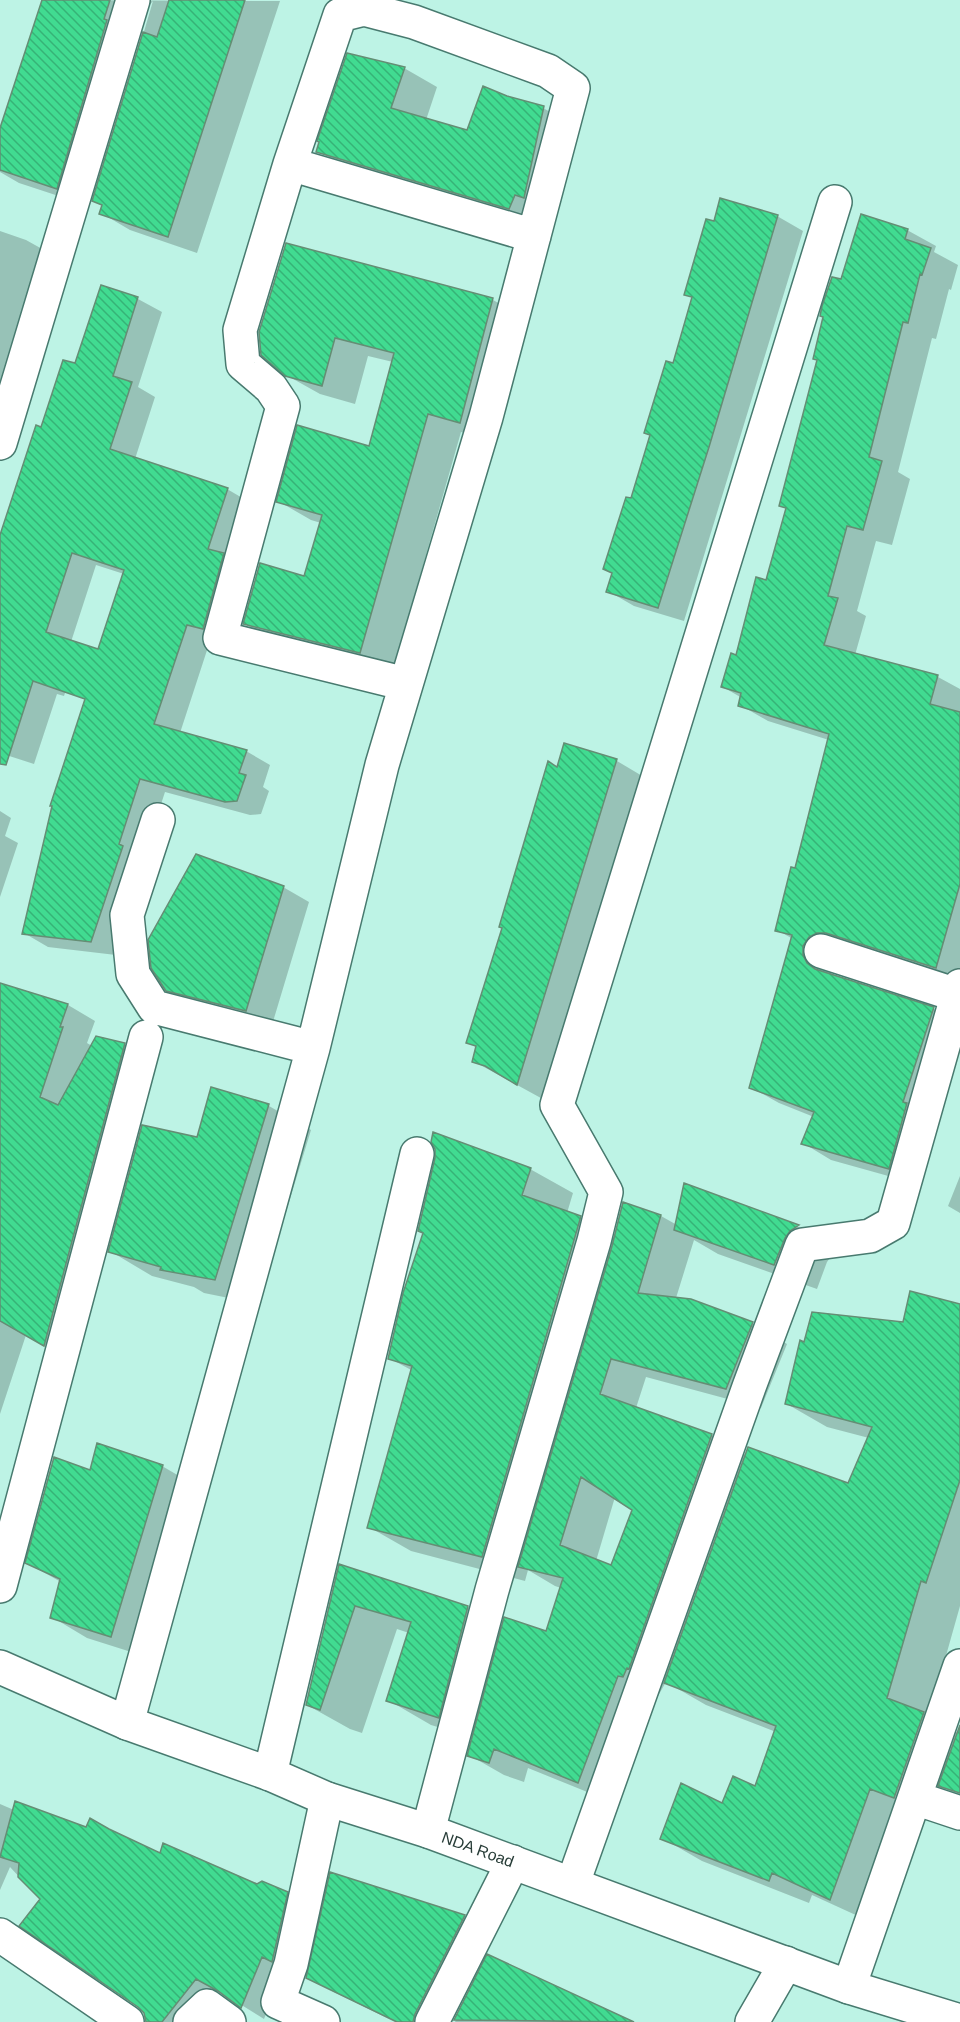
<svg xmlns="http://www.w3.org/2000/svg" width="960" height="2022" font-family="Arial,sans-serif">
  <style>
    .shadow { fill: #0003; fill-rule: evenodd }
    .building { fill: url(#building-back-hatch); stroke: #658d74; stroke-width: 1.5; fill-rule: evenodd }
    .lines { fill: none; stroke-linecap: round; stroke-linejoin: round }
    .minor-casing { stroke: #487a6f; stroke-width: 36 }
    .major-casing { stroke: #487a6f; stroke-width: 36 }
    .minor { stroke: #fff; stroke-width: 33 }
    .major { stroke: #fff; stroke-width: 33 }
    .labels { text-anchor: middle; stroke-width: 5; stroke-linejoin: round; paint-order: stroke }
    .street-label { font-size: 16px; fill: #283d38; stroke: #fff }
  </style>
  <defs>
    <pattern id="building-back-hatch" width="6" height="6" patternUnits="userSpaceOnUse" patternTransform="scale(1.5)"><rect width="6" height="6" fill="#41db91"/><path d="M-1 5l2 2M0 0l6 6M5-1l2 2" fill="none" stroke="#36b377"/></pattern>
  </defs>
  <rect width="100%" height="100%" fill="#bdf3e5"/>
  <path class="shadow" d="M44 0 280 1 197 253 130 230 101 213 103 206 94 201 153 1 144 12 86 205 19 183 0 172V133Z
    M404 68 437 87 426 120 468 132 506 97 543 108 576 126 557 216 547 213 542 227 351 170 318 151Z
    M777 216 803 231 684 621 634 606 608 591 632 500 693 298 686 294 715 223Z
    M907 230 936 246 934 252 958 265 951 290 949 289 936 339 932 338 898 472 910 479 892 545 876 541 857 611 866 616 855 655 938 677 960 689V982L831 962V973L833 976 934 1009 960 1024 917 1184 831 1160 803 1143 814 1117 779 1103 750 1087 793 939 777 930 796 869 829 740 768 721 740 705 742 698 723 687 767 582 787 509 781 505 842 281Z
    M0 231 26 240 44 250 0 400Z
    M102 287 138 299 162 312 138 387 155 397 135 459 227 489 251 503 211 638 180 733 246 751 270 765 263 787 269 791 261 814 250 815 165 792 143 859 116 955 48 947 24 933 99 651 124 574 96 565 70 645 79 650 64 696 57 694 34 764 0 753V541L42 429 76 365Z
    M493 300 525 318 493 440 461 432 393 671 277 642 245 624 306 578 321 523 311 520 278 501 370 448 393 362 368 356 355 404 320 394 286 375 262 354Z
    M565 745 617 761 649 780 550 1103 473 1061 477 1048 468 1042Z
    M0 811 11 818 5 836 18 843 0 897Z
    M283 887 309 902 272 1025 193 1005 167 990Z
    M0 985 68 1005 95 1021 87 1043 92 1046 124 1044 152 1060 72 1360 26 1335 0 1414Z
    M212 1089 269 1106 311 1130 258 1304 204 1293 194 1287 152 1276 110 1251 198 1139Z
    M530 1169 573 1193 567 1213 580 1218 616 1238 624 1204 661 1216 677 1225 685 1185 798 1227 839 1250 832 1255 827 1262 817 1289 718 1254 694 1240 676 1298 691 1300 752 1324 787 1344 761 1408 646 1377 636 1408 712 1435 746 1455 849 1485 869 1438 827 1427 787 1404 805 1344 904 1323 960 1305V1606L929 1716 958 1733 960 1728V1797L946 1789 935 1820 910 1811 871 1922 812 1895 809 1903 702 1861 662 1838 756 1788 776 1732 706 1705 666 1682 658 1696 653 1694 612 1802 528 1768 524 1782 504 1775 469 1755 474 1738 431 1725 388 1700 409 1633 397 1629 362 1733 350 1729 307 1705 340 1566 468 1607 503 1628 547 1633 561 1588 555 1586 528 1570 525 1581 411 1551 369 1527 413 1371 389 1358ZM615 1497 634 1509 612 1567 596 1561Z
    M960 1176V1213L948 1206Z
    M162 1466 198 1487 147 1657 87 1638 52 1617 61 1582 27 1563Z
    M0 1804 14 1810 287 1893 309 1906 264 2019 219 1991 194 2022H147L146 2014 10 1867 0 1890Z
    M464 1916 490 1931 444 2022H395L334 1992 308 1977Z
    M488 1956 631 2022H455Z"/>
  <path class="building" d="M42 0H110L104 19 107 20 57 189 0 170V128Z
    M169 0H245L168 237 99 214 102 205 92 201 143 32 157 37Z
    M347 53 405 67 391 108 467 130 483 86 507 96 544 106 524 198 515 195 509 209 316 152 319 142 317 141Z
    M720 198 778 215 709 447 658 608 606 592 612 573 603 569 626 497 631 498 650 435 644 433 666 361 673 363 692 297 684 295 706 219 714 221Z
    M861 214 908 229 905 239 931 248 922 275 920 274 908 323 903 322 869 457 882 461 863 530 847 526 828 596 838 598 824 645 938 675 930 704 960 712V884L936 968 826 933H817L809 937 803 946V955L807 963 815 969 934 1007 903 1102 907 1103 889 1169 801 1144 814 1112 749 1088 792 935 775 931 791 867 795 868 829 734 738 706 741 693 721 687 731 653 736 655 756 577 766 580 786 508 779 506 817 360 813 359 823 317 820 316 822 306 832 277 841 279Z
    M286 243 493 298 460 423 428 414 360 653 243 624 260 563 304 576 322 515 276 502 297 425 369 446 394 353 335 338 322 386 285 376 261 355 259 332Z
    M101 285 138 297 113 376 132 382 110 449 228 488 208 549 224 553 203 629 187 625 154 724 247 750 239 773 246 775 237 801 225 802 140 779 119 844 123 846 91 942 22 934 52 806H50L85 699 33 681 6 765 0 764V535L36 425 41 427 63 360 75 363ZM72 553 124 570 98 649 46 632Z
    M564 743 617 759 517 1085 485 1066 472 1062 476 1046 466 1043 502 928 499 927 548 761 557 767Z
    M196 854 284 886 246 1011 166 991 151 968 148 940Z
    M0 983 68 1004 60 1027H63L40 1097 58 1105 96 1036 125 1043 44 1346 0 1321Z
    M211 1087 269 1104 215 1280 160 1270 161 1267 108 1252 142 1125 197 1137Z
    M433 1132 531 1168 522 1195 581 1216 482 1557 367 1528 412 1366 388 1359 403 1293 423 1233 418 1231 435 1158V1149L431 1142Z
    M684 1183 799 1225 790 1231 785 1238 774 1265 674 1230Z
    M623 1202 661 1215 638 1293 691 1299 753 1322 726 1389 611 1359 600 1394 712 1434 629 1669 627 1668 623 1677 618 1676 578 1783 494 1749 489 1763 467 1756 504 1617 546 1631 563 1578 518 1567 612 1246ZM581 1477 632 1510 611 1565 560 1545Z
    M910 1291 960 1304V1480L926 1583 921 1581 887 1698 924 1712 894 1798 870 1789 830 1900 772 1873 769 1881 660 1839 681 1783 722 1803 733 1776 755 1786 776 1726 664 1683 748 1447 848 1483 872 1427 785 1404 800 1340 804 1342 812 1312 903 1322Z
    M97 1443 163 1465 111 1637 50 1618 60 1579 25 1563 54 1457 90 1470Z
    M339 1564 468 1606 439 1718 386 1701 411 1622 355 1606 320 1710 306 1705Z
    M960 1725V1793L938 1786Z
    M15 1801 86 1827 90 1818 109 1829 160 1853 163 1843 257 1884 262 1881 288 1892 272 1962 262 1957 241 2008 218 1991 196 1979 162 2022H146L144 2013 138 2007 19 1926 40 1899 18 1877 19 1863 0 1857Z
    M330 1872 465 1915 415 2014 413 2022H397L306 1978Z
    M487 1954 634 2022 454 2020Z"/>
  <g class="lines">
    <g class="minor-casing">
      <path id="minor" d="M290 164 240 330 243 364 271 388 283 406 220 638 406 684
        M0 443 133 0
        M158 820 127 915 133 974 154 1007 313 1048
        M821 951 957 995
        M0 1586 146 1037
        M127 1723 313 1048 382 765 486 417 573 88 548 71 414 22 364 9 340 15 290 164 534 236
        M270 1774 417 1154
        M915 1798 960 1813
        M428 1831 492 1590 594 1241 606 1192 557 1105 835 202
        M573 1883 749 1387 802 1245 870 1236 893 1223 960 986
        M0 1935 127 2022
        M849 1987 960 1666
        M190 2022 207 2006 229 2022
        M323 2022 278 2002 291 1964 327 1799
        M432 2022 513 1862
        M752 2022 786 1963"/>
    </g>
    <g class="major-casing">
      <path id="major" d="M0 1667 127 1723 270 1774 327 1799 428 1831 849 1987 960 2021"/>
    </g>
    <use href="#minor" class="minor"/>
    <use href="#major" class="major"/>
  </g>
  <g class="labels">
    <g class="street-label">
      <text transform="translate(478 1849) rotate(20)" y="6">NDA Road</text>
    </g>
  </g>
</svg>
